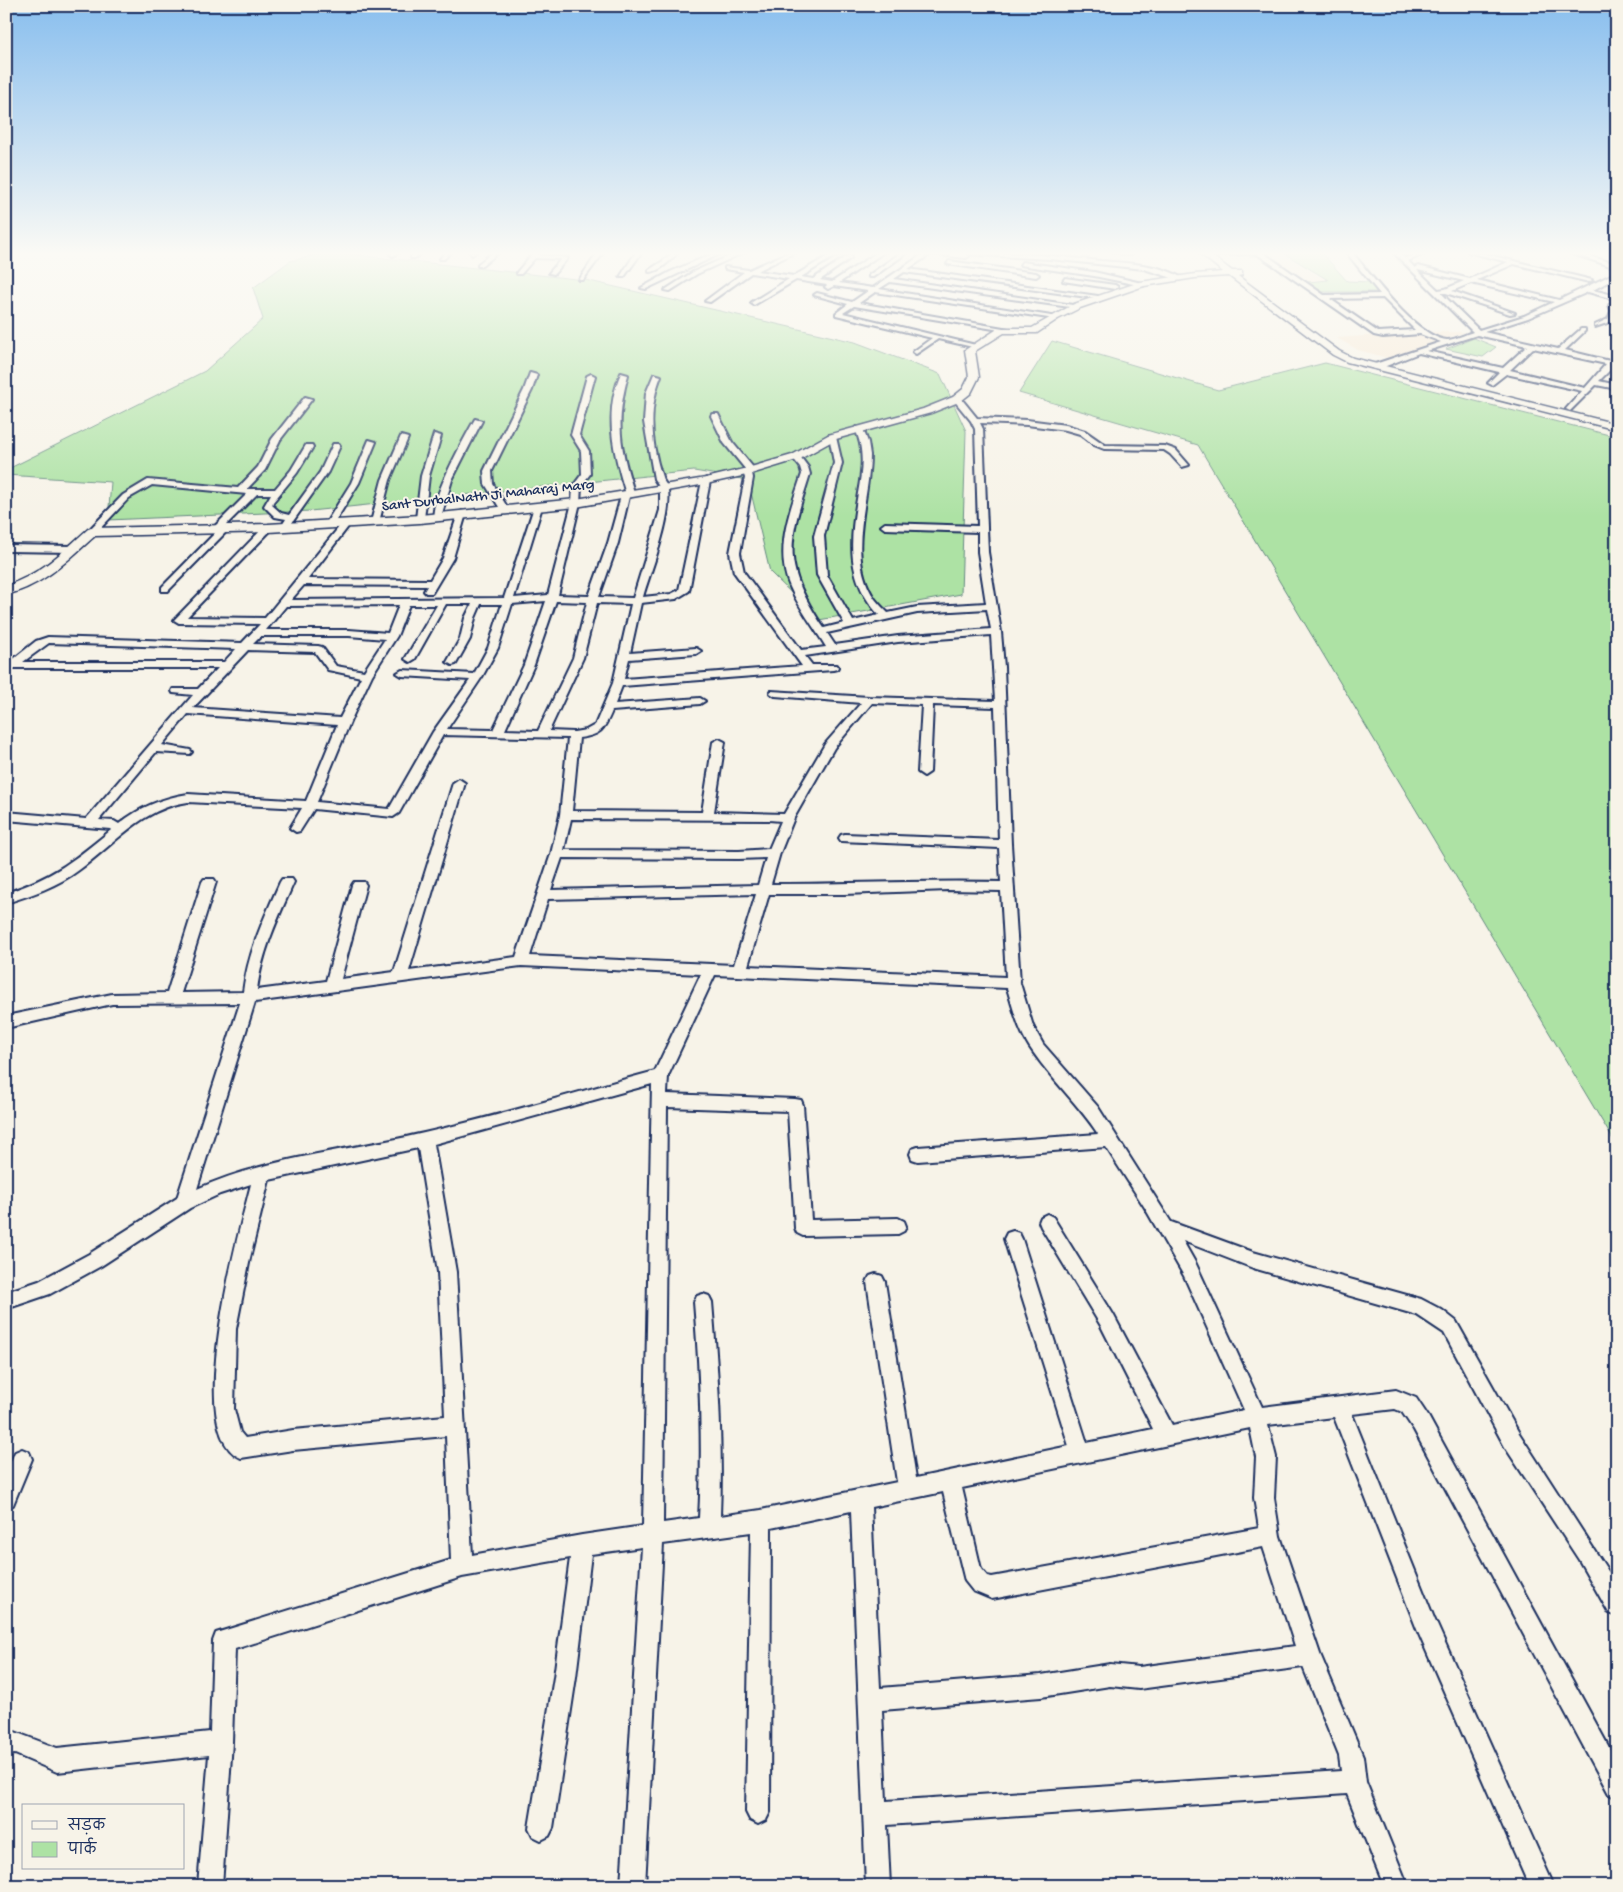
<svg xmlns="http://www.w3.org/2000/svg" width="1623" height="1892" font-family="'Gochi Hand','Playpen Sans Deva',sans-serif">
  <style>
    .built { fill: #f7e8d4 }
    .green { fill: #ade2a4; stroke: #648881 }
    .lines { fill: none; stroke-linecap: round; stroke-linejoin: round }
    .street-casing { stroke: #1b2f5e; stroke-width: 4 }
    .secondary-casing { stroke: #1b2f5e; stroke-width: 3 }
    .street { fill: #f7f3e8; fill-rule: evenodd }
    .secondary { fill: #f7f3e8; fill-rule: evenodd }
    .labels { text-anchor: middle; stroke-width: 4; stroke-linejoin: round; paint-order: stroke }
    .far-street-label { font-size: 15px; fill: #1b2f5e; stroke: #f7f3e8 }
  </style>
  <rect width="100%" height="100%" fill="#f7f3e8"/>
  <filter id="ink" filterUnits="userSpaceOnUse"><feTurbulence type="fractalNoise" baseFrequency=".02" numOctaves="2"/><feDisplacementMap in="SourceGraphic" scale="10" xChannelSelector="R" yChannelSelector="G"/><feConvolveMatrix kernelMatrix="1 2 1 2 8 2 1 2 1" color-interpolation-filters="sRGB"/></filter>
  <g filter="url(#ink)">
    <path class="built" d="M1264 252H1280L1325 280 1308 281Z
      M1419 332H1466L1388 358 1358 350 1337 338Z"/>
    <path class="green" d="M329 252 585 280 855 342 940 374 966 431 961 594 819 620 770 572 748 480 694 471 310 511 108 520 111 482 6 475V470L205 371 263 319 253 288 290 261Z
      M1282 252H1321L1347 281 1370 282 1378 292H1323L1308 282 1328 280Z
      M1474 338 1496 347 1483 357 1446 349Z
      M1052 341 1218 390 1325 363 1617 437V1146L1198 445 1019 393Z"/>
    <g class="lines">
      <g class="street-casing">
        <path id="street" d="M393 252H399L393 256 390 254Z
          M417 252H423L415 258H411V256Z
          M445 252H451L444 259H440Z
          M470 252H476L472 255Z
          M493 252H499L482 266H478V264Z
          M534 252H540L538 255 568 258 554 274 549 273 561 259 535 258 521 274H517V272Z
          M598 252H604L583 280H579Z
          M636 252H642L624 277H620Z
          M672 252H678C671 260 660 272 649 272V270L663 261Z
          M717 252H724L646 289 641 288 670 272Z
          M738 252H745L697 274 670 291 665 290 693 272Z
          M789 252H796L757 271 794 276 835 252H842L801 277 813 279 847 256H851V258L820 280 832 282 878 252H884L839 283 873 288 926 252 956 253 955 252C1004 252 1052 255 1101 261 1126 263 1161 264 1182 278L1179 280 1144 269 1050 259 965 254 969 256 966 258 931 254 908 269 1105 297 1102 299 904 272 894 279 1080 306 1077 308 890 282 879 289 1058 317 1055 319 875 292 859 303 1009 329 1006 331 854 306 843 313 980 346 977 348 938 339 916 354 913 352 914 351 932 338 836 315V313L848 304 814 295 817 293 852 302 868 291 834 286 828 289 825 287 827 285 796 280 754 305 751 303 752 302 789 279 751 273 710 302 705 301 744 272 725 269V267L749 270Z
          M902 252H908L873 277H869V275Z
          M1114 252H1131L1132 253 1129 255Z
          M1214 252H1262L1324 295 1380 294 1346 252H1352C1371 275 1416 337 1447 340 1454 340 1466 334 1473 332L1393 252H1399L1405 258 1422 252H1429L1408 261 1415 268 1418 266 1470 279 1508 262 1468 252H1477L1592 280 1589 282 1514 264 1477 280 1559 300 1617 272V277L1593 290 1617 296V300L1588 292 1528 318 1484 332 1558 349 1581 329H1585V331L1565 350 1610 361 1617 358V363L1599 381 1617 385V389L1596 385 1570 411 1566 409 1582 391 1506 374 1492 385 1488 383 1499 372 1419 353 1381 368H1375V364L1441 342 1420 334 1383 337 1374 335 1257 254 1212 255ZM1417 270H1418L1464 281 1445 289 1438 290ZM1471 283 1554 302 1524 316 1479 330 1441 293H1446L1510 314 1515 313 1452 291ZM1383 298 1415 330 1378 332 1330 299ZM1477 335 1527 346 1503 368 1427 351ZM1533 348 1606 364 1585 388 1510 370Z
          M1566 252H1574L1617 264V268Z
          M949 261 1036 273 1039 275 1036 277 947 264Z
          M1022 262 1094 272 1146 284 1143 286 1094 276 1020 265Z
          M1065 278 1115 285 1118 287 1115 289 1063 281Z
          M1617 300V312L1613 321 1595 327V325L1608 319 1611 311 1609 305Z
          M530 373 537 375 532 390 492 471 493 484 509 510 505 513 502 512 485 484 484 471 524 390Z
          M621 373 628 375C615 423 620 449 635 495L629 497 618 543 599 597 633 598 660 510V488L654 479 644 422 646 393 654 374 661 376C648 408 651 444 662 477 663 482 668 485 668 490 672 519 651 569 643 597L671 594 679 590 702 481 706 478 710 481 689 591 676 599 641 603 630 653 696 648 701 651 696 654 629 659 624 679 802 666 734 572 730 553 745 478 743 472 746 470 724 443 711 416 712 414H718L732 442 756 471 752 473 753 478 740 553 744 572 801 650 826 647C814 627 799 608 790 587 774 550 790 510 802 474L800 467 792 457 793 455H799L808 467 810 474C788 544 781 564 824 628L844 623 817 575 814 536 834 463 829 435 836 437 842 463 824 536 827 575 853 621 879 615C845 578 850 539 858 493 862 471 865 450 855 429L856 427 863 429 868 442 870 455C870 501 845 556 875 599 879 604 884 609 888 613L917 607 986 603 978 552V532L885 529 881 526 885 523 978 526 975 429 971 421 953 399 954 397H960L977 418 1027 420 1066 425 1085 431 1105 445 1165 446 1176 450 1189 465 1182 467 1170 454 1164 450 1104 449 1094 445 1080 434 1066 430 1027 425 980 423 983 429 988 552 1001 632 1004 667 1011 844 1020 983 1033 1026 1043 1044 1098 1107 1171 1222 1253 1252 1421 1299 1442 1310 1456 1321 1519 1433 1617 1585V1616L1609 1613 1579 1560 1505 1447 1444 1333 1417 1315 1253 1268 1183 1241 1196 1264 1262 1407 1396 1390 1416 1398 1428 1416 1617 1762V1798L1609 1794 1414 1430 1402 1412 1395 1409 1352 1414 1434 1618 1554 1886H1529L1418 1632 1334 1417 1268 1425 1276 1457 1274 1498 1280 1536 1320 1654 1363 1756 1366 1782 1408 1886H1384L1347 1794 887 1825 890 1886H866L851 1511 771 1528 770 1812 766 1820 758 1824 750 1820 746 1812 751 1532 663 1544 645 1886H621L642 1547 591 1554 576 1677 553 1828 549 1836 541 1840 533 1836 529 1828 554 1677 570 1558 462 1577 235 1649 232 1742 222 1886H198L209 1755 57 1772 15 1754 6 1755V1733L15 1732 57 1748 210 1732 213 1641 216 1633 451 1560 446 1436 293 1450 241 1458C182 1433 239 1232 251 1184L220 1194 190 1208 101 1266 50 1294 6 1309V1292L39 1281 89 1254 177 1198 240 1003 112 1004 6 1028V1016L112 994 167 993 202 882 204 879H214L216 882 181 993 243 992C248 952 264 918 280 882L282 879H292L294 882C278 918 262 951 257 990L326 981 352 885 354 882H364L366 885 341 979 394 972 453 783 459 779 465 783 409 971 516 957 551 854 560 815 568 738 443 735 399 813 393 817 314 809 300 831 296 832 290 828 302 808 188 802C142 808 115 844 79 870 58 886 32 895 6 903V893C54 877 73 861 111 830L110 829 6 820V812L86 819 193 695 173 693 172 691 173 689H198L218 668H15L6 673V665L36 641 48 637 242 643 260 624 179 623 174 620 265 526 268 525 272 528 271 530 187 617 265 618 344 521 347 520 351 523 308 579 430 580 443 558 458 514 462 511 466 514 453 558 432 593H426L424 591 427 586 304 585 291 600 504 598 534 507 538 504 542 507 514 598 548 595 572 503 573 486 582 474 581 451 571 435 587 376 591 374 595 376 579 435 589 451 590 474 581 486 580 503 558 595 589 596 608 543 621 496 626 494C614 455 603 413 621 373ZM546 601 524 665 493 730 447 729 482 677 498 648 512 604ZM556 601 587 602 573 658 538 731 505 730 534 665ZM597 603 631 604 613 683 595 725 586 730 574 732 549 731 583 658ZM446 604H472L465 618 460 639 447 662 452 665 456 664 470 639 475 618 481 604H502L488 648 474 674 402 670 397 673 402 676 470 680 433 732 389 809 317 802 350 722 372 675 397 636 409 605H437L405 659 410 662 415 659ZM399 605 388 633 349 630H266L286 606ZM987 609 991 629 898 636 835 645 827 633 917 613ZM991 635 995 701 869 697 771 691 770 693 775 696 861 703 825 744 784 814 714 812 725 742 719 739 713 742 702 812 572 811 579 738C601 735 604 730 612 711L700 704 705 701 700 698 615 704 622 686 833 670 837 669 838 667 837 665H812L805 656 898 642ZM261 636H349L385 639 364 671 336 666 322 647 318 646 253 644ZM49 643 236 649 224 662H23ZM248 650 315 652 328 670 361 677 340 718 193 708ZM872 703 922 705 918 772 924 776 930 772 933 705 995 707 999 840 845 834 841 835 839 838 841 841 999 848 1001 882C924 880 848 884 771 884L780 853 794 818 834 748ZM188 714 337 725 306 801 188 794C162 798 140 807 119 824L114 821 99 820 156 752 190 754 192 752 190 750 162 745ZM571 819 769 820 781 821 769 849 739 851 564 850ZM562 858 739 859 766 858 758 885 551 890ZM948 890 1001 891 1006 977 748 966 769 894H844ZM756 894 734 965 530 956 548 899ZM521 966 701 974 655 1071C578 1092 502 1115 424 1133 352 1150 264 1158 197 1189L255 1002ZM715 975 1007 988C1014 1011 1019 1033 1033 1052 1053 1081 1079 1105 1098 1134L918 1147 912 1149 910 1154 912 1159 918 1161 1106 1147 1145 1208 1184 1276 1244 1410 1172 1425 1113 1314 1053 1217 1047 1214 1041 1217 1039 1222 1041 1227 1101 1326 1153 1429 1087 1443 1022 1239 1019 1233 1013 1231 1007 1233 1004 1239 1069 1446 916 1478 885 1282 882 1276 876 1274 870 1276 867 1282 897 1482 761 1510 720 1516C723 1444 718 1374 712 1302L709 1296 703 1294 697 1296 694 1302C700 1375 703 1446 699 1518L663 1523 667 1107 788 1111 795 1228 797 1233 803 1236 898 1234 904 1231 906 1226 904 1221 898 1218 811 1220 803 1105 801 1100 795 1099 667 1094 668 1076ZM652 1084 643 1526 582 1535 472 1555 456 1272 434 1144ZM418 1148 438 1272 445 1416 293 1430 245 1438 240 1432 234 1409 236 1329 250 1258 269 1180ZM1250 1428 1256 1457 1254 1498 1259 1528 992 1577 987 1576 981 1569 962 1488ZM943 1492 965 1581 973 1591 992 1599 1263 1547 1295 1646 1139 1667 1110 1664 1041 1675 880 1688 871 1507ZM1303 1667 1339 1756 1341 1771 886 1801 882 1710 1041 1697 1110 1686 1139 1689Z
          M305 397 312 399 280 440 265 470 247 489H275L291 470 306 445H312L313 447 297 473 273 502 272 505 281 513 289 515 320 472 333 444H339L340 446 328 472 289 527H283L282 525 286 519 275 517 264 506 271 494H257L225 526 228 529 227 531 168 591H162V587L216 532 213 529 214 527 247 494 152 485 129 498 95 534 92 535 87 532 123 495 148 480 238 488 258 467 272 439Z
          M475 419 482 421 452 480 441 517 440 519H434C429 501 465 437 475 419Z
          M434 434 441 436 429 476 424 519 420 522 416 519 421 476Z
          M401 436 408 438 390 480 379 522 378 524H372L371 522 382 480Z
          M369 440 376 442 359 483 333 525H327L326 523 351 483Z
          M6 545 73 546 78 549 73 552 6 551Z
          M22 1449 29 1452 32 1459 13 1505 6 1508V1473L15 1452Z"/>
      </g>
      <g class="secondary-casing">
        <path id="secondary" d="M1198 252H1207L1232 271H1242V275L1238 276 1339 351 1353 358 1617 424V430L1347 362 1333 355 1229 276 1195 278 1144 286 1080 308 1058 319 1037 333H1004L975 351 979 377 971 393 961 401 931 413 836 439 800 459 751 474 706 484 576 507 420 523 268 532 95 536C68 560 43 586 6 595V586C42 573 60 554 88 529L92 528 268 524 420 515 576 499 706 478 744 469 792 455 828 435 923 409 953 397 963 389 969 377 965 350 999 328H1032L1074 304 1140 282 1195 274 1223 272Z"/>
      </g>
      <use href="#street" class="street"/>
      <use href="#secondary" class="secondary"/>
    </g>
  </g>
  <linearGradient id="sky" x2="0" y2="1"><stop stop-color="#88beee"/><stop offset="0.49" stop-color="#fbfaf5"/><stop offset="1" stop-color="#fbfaf5" stop-opacity="0"/></linearGradient>
  <rect width="1623" height="517" fill="url(#sky)"/>
  <g class="labels">
    <g class="far-street-label">
      <text transform="translate(488 494) rotate(-6)" y="5">Sant DurbalNath Ji Maharaj Marg</text>
    </g>
  </g>
  <rect width="1623" height="1892" fill="none" stroke="#f7f3e8" stroke-width="25"/>
  <rect x="12" y="12" width="1598" height="1867" fill="none" stroke="#1b2f5e" stroke-width="2" filter="url(#ink)"/>
  <rect x="22" y="1804" width="162" height="65" fill="#f7f3e8" stroke="#9fa5b1"/>
  <rect x="32" y="1821" width="25" height="8" fill="#f7f3e8" stroke="#9fa5b1"/>
  <text x="68" y="1830" font-size="15" fill="#1b2f5e">सड़क</text>
  <rect x="32" y="1842" width="25" height="15" fill="#ade2a4" stroke="#9fa5b1"/>
  <text x="68" y="1854" font-size="15" fill="#1b2f5e">पार्क</text>
</svg>
